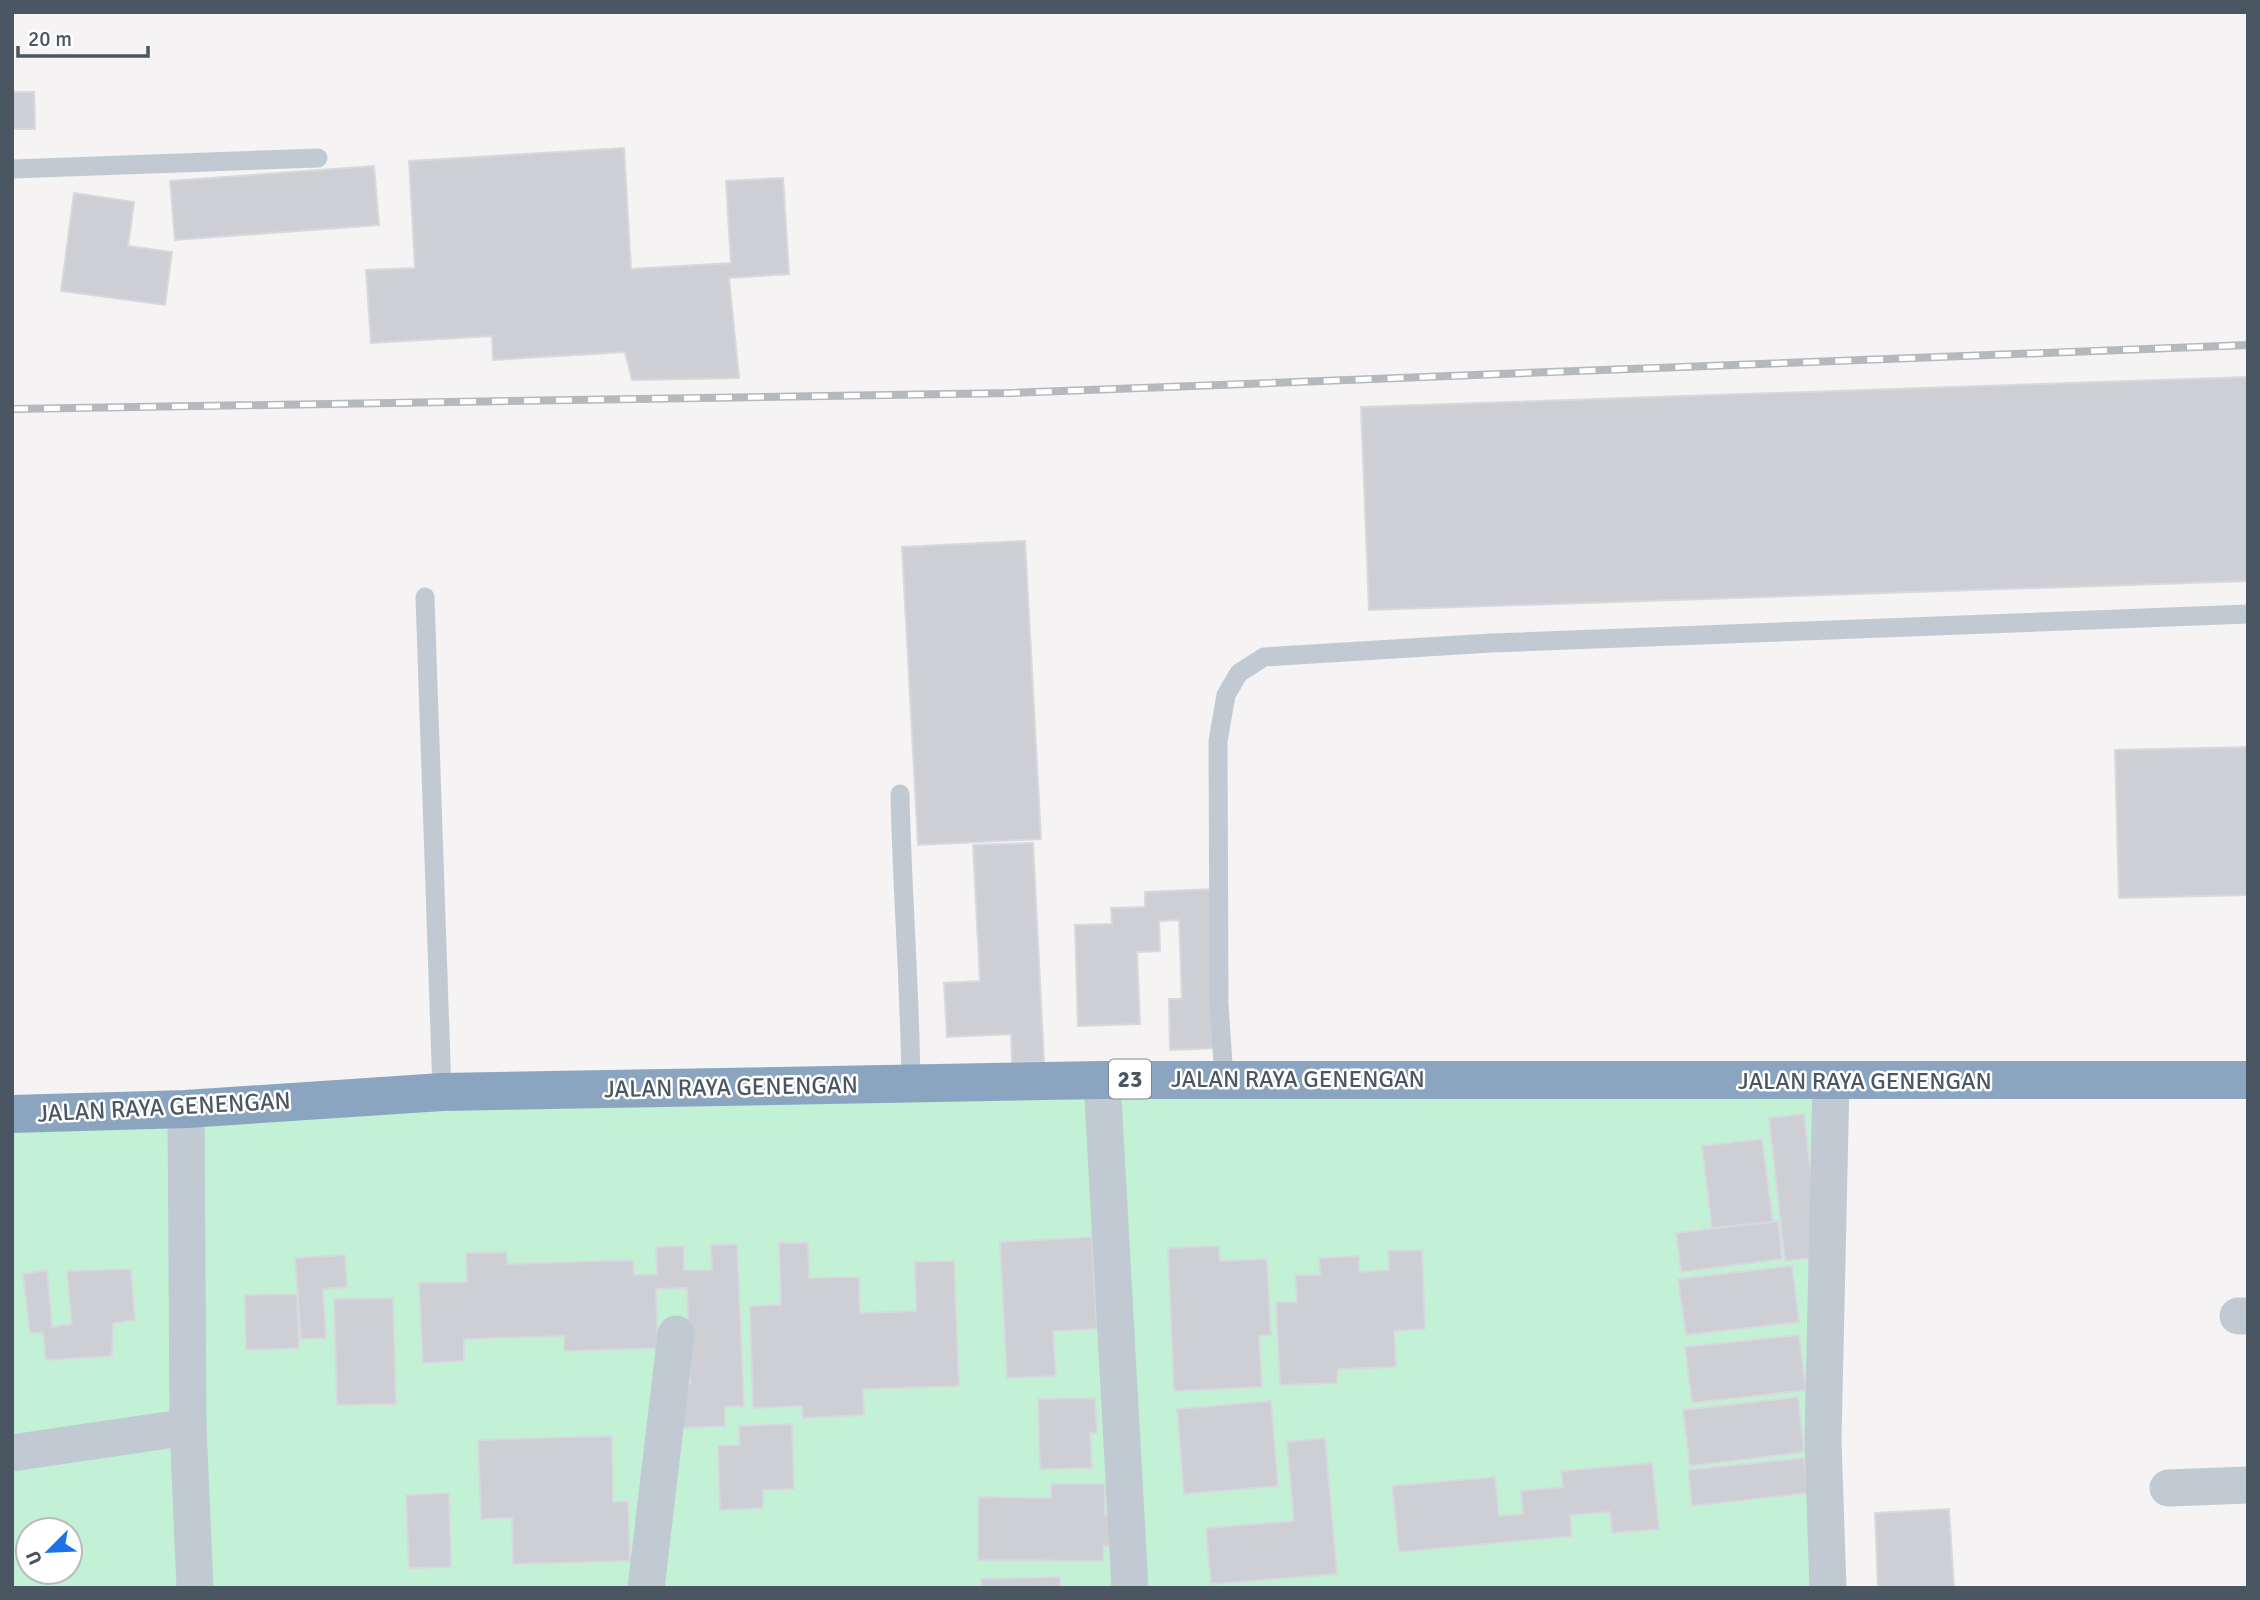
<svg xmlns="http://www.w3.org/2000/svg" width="2260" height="1600" font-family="Signika,sans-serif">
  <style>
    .green { fill: #c3f1d5; fill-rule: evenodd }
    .building { fill: #cdcfd5; stroke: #d7d9de; stroke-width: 2 }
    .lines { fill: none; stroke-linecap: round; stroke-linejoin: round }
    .lane { stroke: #c1cad2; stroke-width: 19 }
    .street { stroke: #c1cad2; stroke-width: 37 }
    .highway { stroke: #8ba5c1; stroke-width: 38 }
    .rail-casing { stroke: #b5b8bd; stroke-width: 8 }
    .rail { stroke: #fff; stroke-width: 5; stroke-dasharray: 16; stroke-linecap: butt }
    .labels { text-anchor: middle; stroke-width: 5; stroke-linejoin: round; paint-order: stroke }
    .shield { fill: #fff; stroke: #808990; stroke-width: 2 }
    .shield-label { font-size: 23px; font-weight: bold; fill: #4a5661 }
    .street-label { font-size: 24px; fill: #4a5661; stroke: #fff }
  </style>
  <rect width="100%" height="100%" fill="#f5f3f3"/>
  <path class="green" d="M1831 1081 1842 1588H12V1114ZM28 1530H70V1572H28Z"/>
  <path class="building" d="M12 92H34L35 129H13L12 153Z
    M624 148 631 269 731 263 726 181 783 178 789 274 729 278 739 378 632 380 625 352 493 360 492 336 371 343 366 270 415 268 409 161Z
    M374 166 379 225 175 240 170 181Z
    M74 193 134 202 128 246 172 252 165 305 61 291Z
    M2248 377V581L1369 610 1361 407Z
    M1025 541 1041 839 918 845 902 547Z
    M2248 747V895L2119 898 2115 750Z
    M1033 843 1044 1062 1012 1063 1011 1034 947 1037 944 983 980 981 973 845Z
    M1215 889 1220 1048 1170 1050 1169 999H1182L1179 920 1159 921 1160 951 1137 952 1140 1024 1078 1026 1075 925 1112 924 1111 908 1145 907V892Z
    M1804 1114 1820 1257 1785 1261 1769 1118Z
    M1762 1139 1773 1222 1712 1228 1702 1146Z
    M1778 1221 1782 1259 1681 1272 1676 1233Z
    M1092 1237 1097 1329 1053 1331 1056 1376 1007 1378 1000 1242Z
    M779 1243H808L809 1278 859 1277 860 1313 916 1311 915 1262 954 1261 959 1386 863 1389 864 1415 803 1418 802 1406 753 1408 750 1306 781 1305Z
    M737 1244 744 1406 725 1407V1426L678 1428 677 1384H690L687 1288 656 1289 658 1348 564 1351V1336L464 1339V1361L423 1363 419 1283 467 1282 466 1253 507 1252V1264L633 1260 634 1275 657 1274 656 1247 684 1246V1270H712L711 1245Z
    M1219 1246 1220 1261 1267 1259 1271 1335 1259 1336 1262 1387 1174 1391 1168 1248Z
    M1422 1250 1425 1329 1394 1331 1396 1367 1338 1369 1337 1383 1280 1385 1276 1302H1297L1295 1275H1320L1319 1258 1359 1256V1272L1389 1270 1388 1251Z
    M345 1255 347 1287 323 1289 326 1338 301 1339 295 1258Z
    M1792 1266 1799 1322 1686 1335 1678 1279Z
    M131 1269 135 1320 113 1323 112 1356 46 1360 43 1333H30L23 1274 47 1270 52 1327 72 1324 67 1271Z
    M297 1294 299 1348 246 1350 245 1295Z
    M393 1298 396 1404 337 1405 334 1299Z
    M1799 1335 1806 1390 1692 1403 1685 1347Z
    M1798 1397 1804 1452 1690 1466 1683 1410Z
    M1095 1398 1097 1433H1090L1092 1468 1040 1469 1038 1399Z
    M1271 1401 1278 1486 1184 1494 1177 1409Z
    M792 1424 794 1489 763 1490V1508L720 1510 718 1446 740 1445 739 1426Z
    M612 1436 613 1502 628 1501 630 1561 513 1564 512 1518 481 1519 478 1440Z
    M1325 1438 1337 1574 1211 1584 1206 1528 1294 1521 1287 1442Z
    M1804 1458 1808 1493 1692 1506 1688 1470Z
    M1652 1463 1659 1529 1612 1533 1610 1512 1570 1515 1572 1536 1399 1552 1392 1486 1495 1477 1499 1516 1523 1514 1521 1491 1563 1487 1561 1471Z
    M1051 1484H1105V1515H1119V1546H1104L1103 1561 978 1560V1497L1051 1498Z
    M449 1493 451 1567 409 1568 406 1495Z
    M1949 1509 1954 1588H1878L1875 1513Z
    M1060 1577V1588H981V1579Z"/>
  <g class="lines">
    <path class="lane" d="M12 169 318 158
      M425 597 442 1092
      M900 794C902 891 910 988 911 1084
      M1224 1079 1219 1003 1218 741 1226 695 1239 673 1264 657 1491 643 2248 614"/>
    <path class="street" d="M1102 1080 1130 1588
      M186 1109 188 1427 195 1588
      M2238 1316H2248
      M12 1453 188 1427
      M2168 1488 2248 1485
      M646 1588 676 1334
      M1828 1588 1823 1440 1831 1081"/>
    <path class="highway" d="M12 1114 186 1109 442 1092 1102 1080H2248"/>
    <g class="rail-casing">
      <path id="rail" d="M12 409 1012 393 2248 345"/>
    </g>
    <use href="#rail" class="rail"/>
  </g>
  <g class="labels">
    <rect class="shield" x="1109" y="1059.5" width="42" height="39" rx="5"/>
    <g class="shield-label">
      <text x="1130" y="1087">23</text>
    </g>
    <g class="street-label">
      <text x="1298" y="1087">JALAN RAYA GENENGAN</text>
      <text x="1865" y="1089">JALAN RAYA GENENGAN</text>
      <text transform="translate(731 1087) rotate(-1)" y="8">JALAN RAYA GENENGAN</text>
      <text transform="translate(164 1107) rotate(-3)" y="8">JALAN RAYA GENENGAN</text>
    </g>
  </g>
  <rect width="2260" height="1600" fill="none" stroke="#4a5661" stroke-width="28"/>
  <g transform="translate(49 1551) rotate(246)"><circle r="33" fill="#ffffff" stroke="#b7bbc0" stroke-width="2"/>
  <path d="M0-5L12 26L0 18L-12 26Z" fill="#1a73e8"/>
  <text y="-10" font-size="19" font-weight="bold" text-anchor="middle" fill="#4a5661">U</text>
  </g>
  <path d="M18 46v10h130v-10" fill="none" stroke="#4a5661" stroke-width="3.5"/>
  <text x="28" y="46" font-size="21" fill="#4a5661" stroke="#ffffff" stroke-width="5" paint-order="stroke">20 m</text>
</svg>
